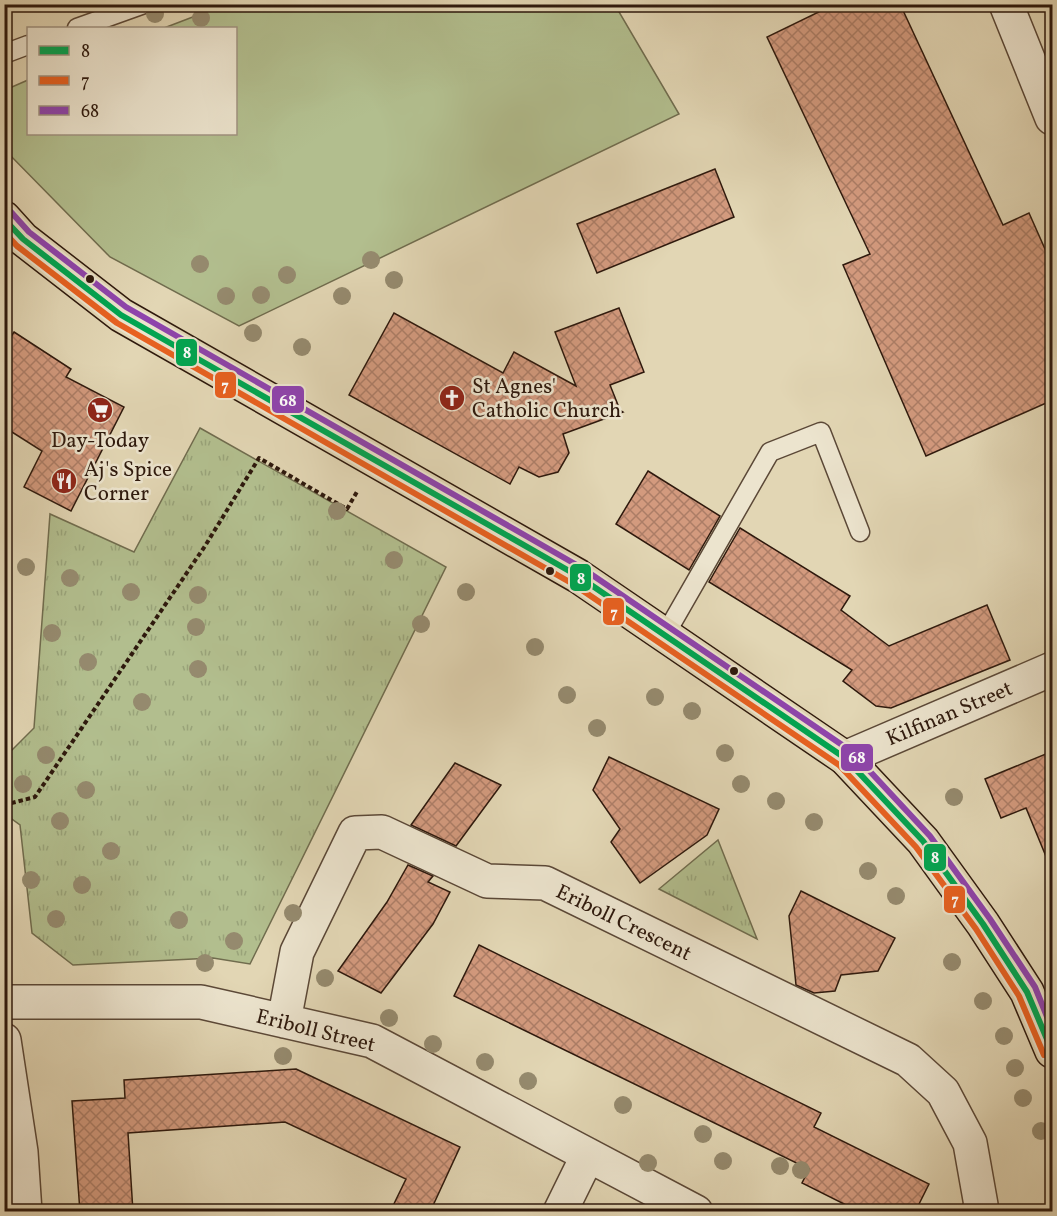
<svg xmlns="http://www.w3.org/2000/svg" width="1057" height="1216" font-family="Vollkorn,serif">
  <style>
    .green { fill: #b2be8e; stroke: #706c4e; stroke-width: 1.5 }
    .park { fill: url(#park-tufts); stroke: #706c4e; stroke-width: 1.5 }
    .building { fill: url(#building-cross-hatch); stroke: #2e190d; stroke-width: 1.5 }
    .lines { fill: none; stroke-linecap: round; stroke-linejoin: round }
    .lane-casing { stroke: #5b4837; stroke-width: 21 }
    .street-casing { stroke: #5b4837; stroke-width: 36 }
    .primary-casing { stroke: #2e190d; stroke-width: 36 }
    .path { stroke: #2e190d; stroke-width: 4; stroke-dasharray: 4.5 3; stroke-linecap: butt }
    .lane { stroke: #ece4ce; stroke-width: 18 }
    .street { stroke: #ece4ce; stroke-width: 33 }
    .primary { stroke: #e2d6b4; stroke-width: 33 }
    .bus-1-casing { stroke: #ece4ce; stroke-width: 10 }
    .bus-2-casing { stroke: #ece4ce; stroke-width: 10 }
    .bus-3-casing { stroke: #ece4ce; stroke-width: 10 }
    .bus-1 { stroke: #00a651; stroke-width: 6 }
    .bus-2 { stroke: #e86121; stroke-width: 6 }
    .bus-3 { stroke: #8e44ad; stroke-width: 6 }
    .tree { fill: #958a6e }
    .bus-dot { fill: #2e190d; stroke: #ece4ce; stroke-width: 2 }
    .labels { text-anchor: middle; stroke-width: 5; stroke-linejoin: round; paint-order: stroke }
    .poi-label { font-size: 21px; fill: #2e190d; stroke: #ece4ce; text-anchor: start }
    .street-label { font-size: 21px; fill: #2e190d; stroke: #ece4ce }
    .line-badge { stroke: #ece4ce; stroke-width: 2 }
    .badge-label { font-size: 16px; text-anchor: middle; font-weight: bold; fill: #fff }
  </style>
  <defs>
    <pattern id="park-tufts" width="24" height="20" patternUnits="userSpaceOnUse" patternTransform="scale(1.5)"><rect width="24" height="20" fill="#b2be8e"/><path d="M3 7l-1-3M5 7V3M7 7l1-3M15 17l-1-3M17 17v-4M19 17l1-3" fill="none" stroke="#99a379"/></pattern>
    <pattern id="building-cross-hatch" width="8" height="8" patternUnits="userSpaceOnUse" patternTransform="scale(1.5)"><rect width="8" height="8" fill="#d39a7e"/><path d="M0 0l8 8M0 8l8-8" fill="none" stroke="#ac7d66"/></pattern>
  </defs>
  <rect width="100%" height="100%" fill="#e2d6b4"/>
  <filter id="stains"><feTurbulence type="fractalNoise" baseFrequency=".00333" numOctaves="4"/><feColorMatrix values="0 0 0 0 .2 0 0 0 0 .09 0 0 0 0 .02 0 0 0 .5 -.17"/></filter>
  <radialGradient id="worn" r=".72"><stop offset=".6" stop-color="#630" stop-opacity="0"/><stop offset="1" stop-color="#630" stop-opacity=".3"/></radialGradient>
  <path class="green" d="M224 5H615L679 114 239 326 110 257 4 149 5 90 28 80V134H236V28H164Z"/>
  <path class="park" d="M200 428 446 567 250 964 213 958 73 965 32 933 20 825 5 814V757L34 728 50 514 134 552Z
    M718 840 757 939 659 889Z"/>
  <path class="building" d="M835 4H900L1003 225 1029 213 1053 267V400L926 456 843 265 870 254 767 37Z
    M715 169 734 217 597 273 577 224Z
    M619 308 644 372 610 385 620 410 623 412 563 434 569 453 558 472 539 477 519 467 510 484 349 395 394 313 503 373 514 352 576 386 555 332Z
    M14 332 71 369 66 377 124 407 71 511 24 487 42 451 4 427V347Z
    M648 471 720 516 689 570 616 524Z
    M740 528 850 596 841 610 889 646 987 605 1010 660 891 708 876 706 843 681 852 670 709 582Z
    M1053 751V871H1052L1026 808 1001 818 985 779Z
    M609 757 719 809 707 835 640 883 611 842 620 829 593 790Z
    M455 763 501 785 456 846 411 825Z
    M408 865 433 876 428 882 450 892 433 924 381 993 338 971 387 902Z
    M801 891 895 938 878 971 841 975 835 991 814 993 796 985 789 916Z
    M479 945 821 1113 814 1127 929 1184 915 1212H860L802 1183 809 1169 454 996Z
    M296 1069 460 1147 430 1212H390L406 1179 285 1122 128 1133 133 1212H80L72 1101 125 1098 124 1080Z"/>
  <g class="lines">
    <g class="lane-casing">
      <path id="lane" d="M77 28 144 4
        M4 54 28 45
        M665 635 770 452 821 432 860 532"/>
    </g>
    <g class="street-casing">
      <path id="street" d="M1006 4 1052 118
        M845 758 1052 669
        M4 1002H201L372 1041 696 1212
        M284 1021 297 952 355 833 382 832 487 881 545 883 908 1060 943 1092 970 1143 981 1205 978 1212
        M4 1040 21 1152 25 1212
        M560 1212 588 1155"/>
    </g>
    <g class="primary-casing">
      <path id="primary" d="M4 218 23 239 121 315 578 576 845 758 923 841 983 924 1027 992 1052 1051"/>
    </g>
    <path class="path" d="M4 805 35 797 205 546 259 458 347 509 358 490"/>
    <use href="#lane" class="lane"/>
    <use href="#street" class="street"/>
    <use href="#primary" class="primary"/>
    <g class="bus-1-casing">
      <path id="bus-1" d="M4 219 23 239 121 315 578 576 845 758 923 841 983 924 1027 992 1052 1051"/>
    </g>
    <g class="bus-2-casing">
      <path id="bus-2" d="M4 232 17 246 117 323 573 584 839 765 916 847 976 929 1019 996 1044 1055"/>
    </g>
    <g class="bus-3-casing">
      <path id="bus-3" d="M11 212 29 232 126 307 582 568 851 751 930 836 990 919 1035 987 1052 1029"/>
    </g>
    <use href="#bus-1" class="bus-1"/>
    <use href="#bus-2" class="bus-2"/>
    <use href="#bus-3" class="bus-3"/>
  </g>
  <g class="tree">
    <circle cx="155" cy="14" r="9"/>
    <circle cx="201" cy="18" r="9"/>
    <circle cx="371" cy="260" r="9"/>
    <circle cx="200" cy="264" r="9"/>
    <circle cx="287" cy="275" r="9"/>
    <circle cx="394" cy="280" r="9"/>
    <circle cx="261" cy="295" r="9"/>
    <circle cx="226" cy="296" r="9"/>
    <circle cx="342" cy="296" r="9"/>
    <circle cx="253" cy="333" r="9"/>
    <circle cx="302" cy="347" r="9"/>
    <circle cx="337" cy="511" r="9"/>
    <circle cx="394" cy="560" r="9"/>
    <circle cx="26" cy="567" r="9"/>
    <circle cx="70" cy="578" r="9"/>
    <circle cx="131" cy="592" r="9"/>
    <circle cx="466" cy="592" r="9"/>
    <circle cx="198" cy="595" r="9"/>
    <circle cx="421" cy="624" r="9"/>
    <circle cx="196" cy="627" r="9"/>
    <circle cx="52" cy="633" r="9"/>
    <circle cx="535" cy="647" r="9"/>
    <circle cx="88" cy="662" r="9"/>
    <circle cx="198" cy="669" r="9"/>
    <circle cx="567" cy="695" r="9"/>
    <circle cx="655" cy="697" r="9"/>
    <circle cx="142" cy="702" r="9"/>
    <circle cx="692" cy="711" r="9"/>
    <circle cx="597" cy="728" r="9"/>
    <circle cx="725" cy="753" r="9"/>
    <circle cx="46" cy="755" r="9"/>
    <circle cx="23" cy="784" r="9"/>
    <circle cx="741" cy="784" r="9"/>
    <circle cx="86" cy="790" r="9"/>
    <circle cx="954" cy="797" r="9"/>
    <circle cx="776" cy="801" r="9"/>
    <circle cx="60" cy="821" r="9"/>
    <circle cx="814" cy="822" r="9"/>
    <circle cx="111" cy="851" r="9"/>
    <circle cx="868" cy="871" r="9"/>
    <circle cx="31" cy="880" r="9"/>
    <circle cx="82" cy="885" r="9"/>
    <circle cx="896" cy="896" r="9"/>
    <circle cx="293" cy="913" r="9"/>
    <circle cx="56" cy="919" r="9"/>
    <circle cx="179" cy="920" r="9"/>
    <circle cx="234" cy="941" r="9"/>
    <circle cx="952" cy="962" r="9"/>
    <circle cx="205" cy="963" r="9"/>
    <circle cx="325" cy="978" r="9"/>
    <circle cx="983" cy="1001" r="9"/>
    <circle cx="389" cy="1018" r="9"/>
    <circle cx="1004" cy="1036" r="9"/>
    <circle cx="433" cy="1044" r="9"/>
    <circle cx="283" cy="1056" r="9"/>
    <circle cx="485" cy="1062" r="9"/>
    <circle cx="1015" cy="1068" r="9"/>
    <circle cx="528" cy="1081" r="9"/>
    <circle cx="1023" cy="1098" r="9"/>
    <circle cx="623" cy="1105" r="9"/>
    <circle cx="1041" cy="1131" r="9"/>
    <circle cx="703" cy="1134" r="9"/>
    <circle cx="723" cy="1161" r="9"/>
    <circle cx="648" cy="1163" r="9"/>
    <circle cx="780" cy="1166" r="9"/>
    <circle cx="801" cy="1170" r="9"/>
  </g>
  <defs>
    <g id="church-disc" transform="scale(1.35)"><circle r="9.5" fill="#8f2418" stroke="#ece4ce"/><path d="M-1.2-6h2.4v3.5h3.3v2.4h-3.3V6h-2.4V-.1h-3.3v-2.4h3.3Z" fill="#fff"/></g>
    <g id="supermarket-disc" transform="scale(1.35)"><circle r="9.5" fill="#8f2418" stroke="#ece4ce"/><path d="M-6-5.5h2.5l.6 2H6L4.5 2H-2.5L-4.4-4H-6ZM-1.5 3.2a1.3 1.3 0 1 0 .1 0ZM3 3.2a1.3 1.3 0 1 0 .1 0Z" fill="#fff"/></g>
    <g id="restaurant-disc" transform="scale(1.35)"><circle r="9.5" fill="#8f2418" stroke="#ece4ce"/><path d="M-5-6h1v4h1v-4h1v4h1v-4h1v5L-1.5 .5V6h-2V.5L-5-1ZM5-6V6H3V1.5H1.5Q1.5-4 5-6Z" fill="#fff"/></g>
  </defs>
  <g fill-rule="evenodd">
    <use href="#church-disc" x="452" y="398"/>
    <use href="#supermarket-disc" x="100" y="410"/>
    <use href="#restaurant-disc" x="64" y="481"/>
  </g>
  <g class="bus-dot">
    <circle cx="90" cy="279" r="5"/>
    <circle cx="550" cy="571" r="5"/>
    <circle cx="734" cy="671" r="5"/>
  </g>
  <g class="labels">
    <g class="poi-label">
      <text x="472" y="393">St Agnes'<tspan x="472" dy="24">Catholic Church</tspan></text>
      <text x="100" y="447" text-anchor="middle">Day-Today</text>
      <text x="84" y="476">Aj's Spice<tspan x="84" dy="24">Corner</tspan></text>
    </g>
    <g class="street-label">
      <text transform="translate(949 713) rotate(-23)" y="7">Kilfinan Street</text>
      <text transform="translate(624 922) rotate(26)" y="7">Eriboll Crescent</text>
      <text transform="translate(316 1030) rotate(14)" y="7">Eriboll Street</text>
    </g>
  </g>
  <g class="line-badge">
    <rect x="175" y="338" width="23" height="29" rx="6" fill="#00a651"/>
    <rect x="214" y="371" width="23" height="28" rx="6" fill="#e86121"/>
    <rect x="271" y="385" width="34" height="29" rx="6" fill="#8e44ad"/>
    <rect x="569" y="563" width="23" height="29" rx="6" fill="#00a651"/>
    <rect x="602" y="597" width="23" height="29" rx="6" fill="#e86121"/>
    <rect x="840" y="743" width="34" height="29" rx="6" fill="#8e44ad"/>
    <rect x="923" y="843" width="24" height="29" rx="6" fill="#00a651"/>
    <rect x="943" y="885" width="23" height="29" rx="6" fill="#e86121"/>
  </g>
  <g class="badge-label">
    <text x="187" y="358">8</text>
    <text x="225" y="391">7</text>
    <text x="288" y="406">68</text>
    <text x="581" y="584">8</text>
    <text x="614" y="618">7</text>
    <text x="857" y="763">68</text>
    <text x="935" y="863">8</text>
    <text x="955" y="905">7</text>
  </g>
  <rect width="1057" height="1216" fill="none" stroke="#e2d6b4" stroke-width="24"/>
  <rect x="6" y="6" width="1045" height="1204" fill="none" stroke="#2e190d" stroke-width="3"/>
  <rect x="12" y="12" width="1033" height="1192" fill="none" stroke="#2e190d" stroke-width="1.5"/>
  <rect x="27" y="27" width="210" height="108" fill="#ece4ce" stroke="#a09381" stroke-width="1.5"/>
  <rect x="39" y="46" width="30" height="9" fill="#00a651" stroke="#a09381" stroke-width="1.5"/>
  <text x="81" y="57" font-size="18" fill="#2e190d">8</text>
  <rect x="39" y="76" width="30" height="9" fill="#e86121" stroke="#a09381" stroke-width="1.5"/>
  <text x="81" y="87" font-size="18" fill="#2e190d">7</text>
  <rect x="39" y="106" width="30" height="9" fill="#8e44ad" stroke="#a09381" stroke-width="1.5"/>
  <text x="81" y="117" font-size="18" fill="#2e190d">68</text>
  <rect width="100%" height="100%" filter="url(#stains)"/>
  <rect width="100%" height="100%" fill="url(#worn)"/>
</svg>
